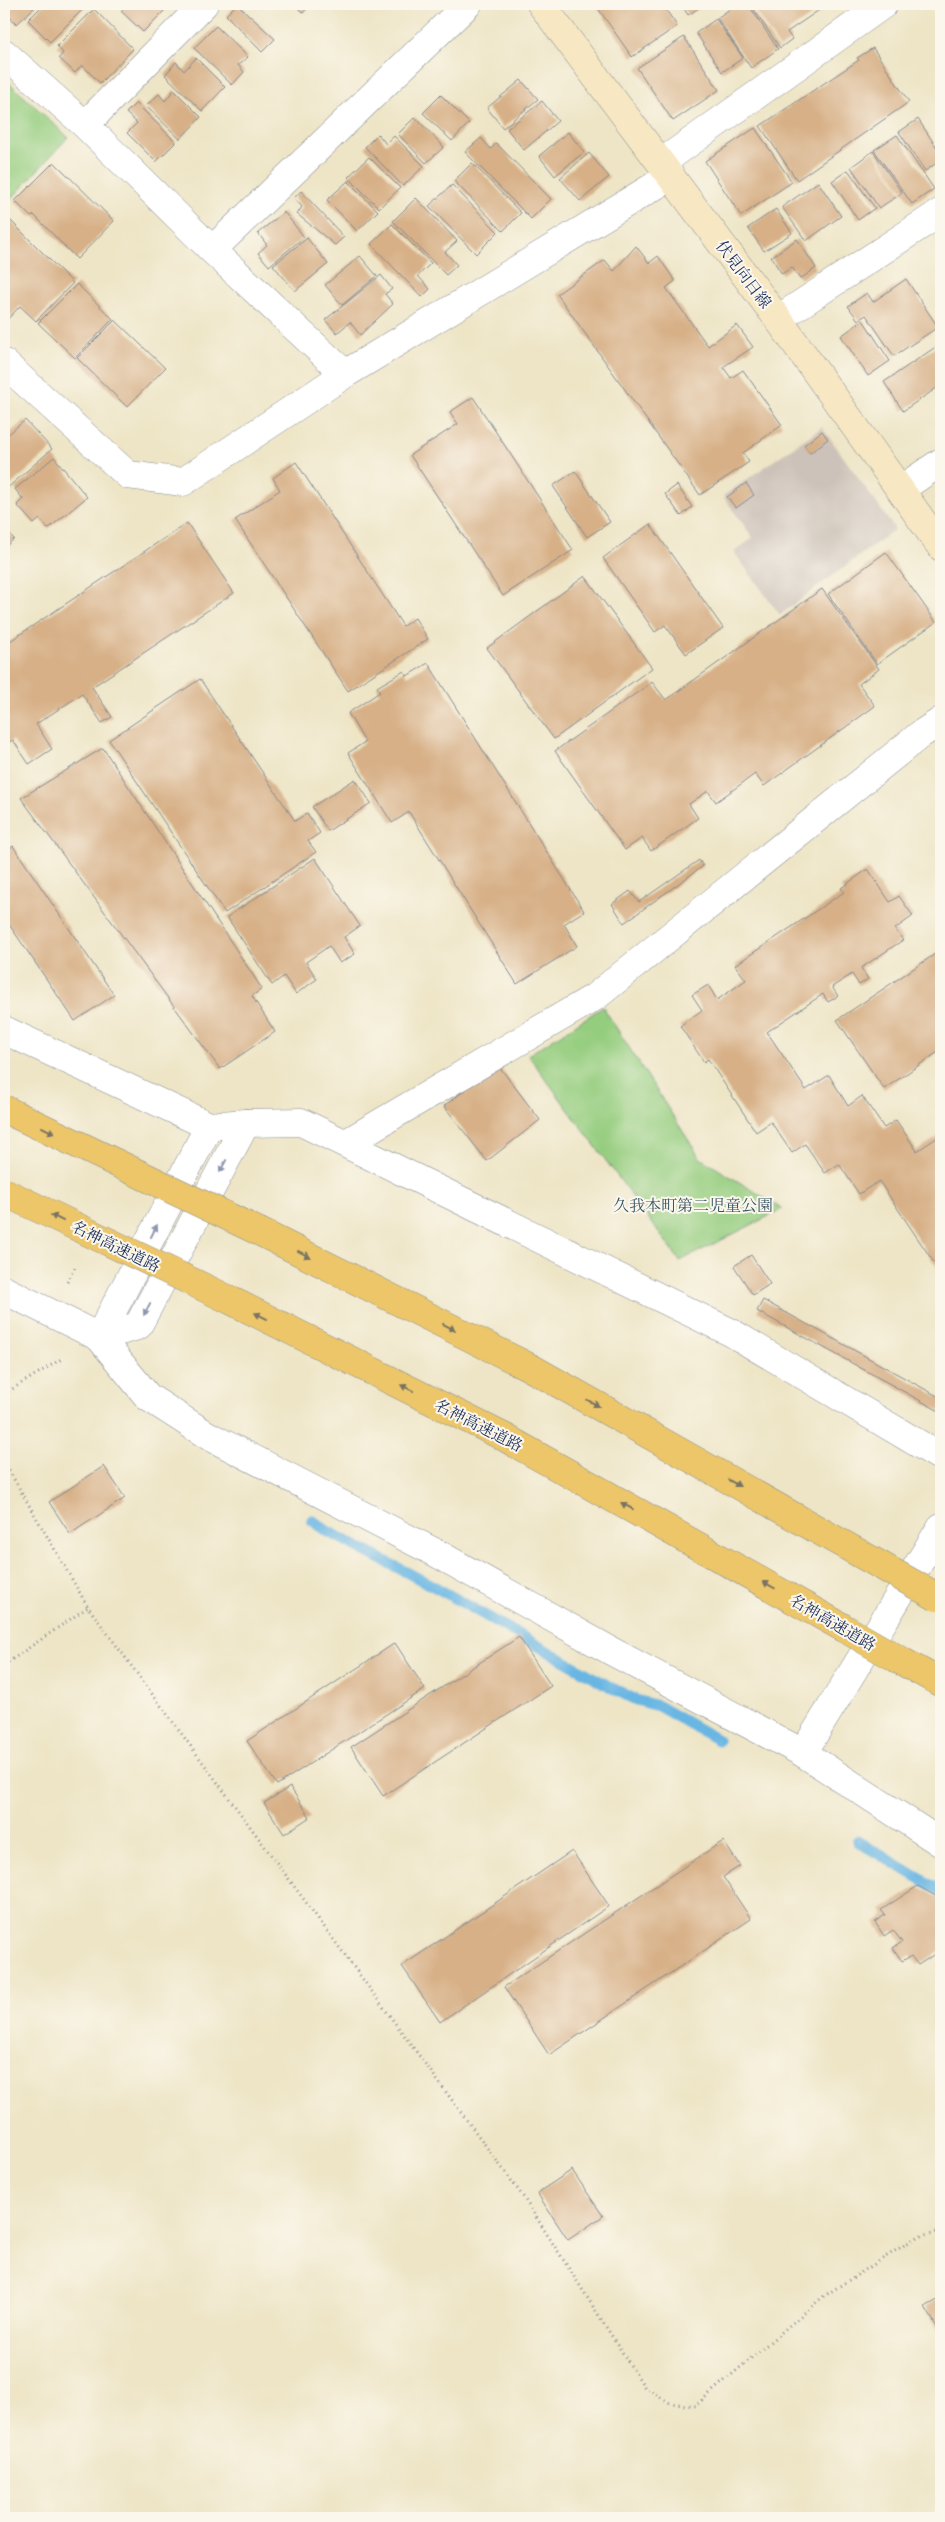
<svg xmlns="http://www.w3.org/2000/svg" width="945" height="2522" font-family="'Libre Bodoni','Noto Serif JP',serif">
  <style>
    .industrial { fill: #cdc2b9 }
    .green { fill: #95cd7f; stroke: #587e6e }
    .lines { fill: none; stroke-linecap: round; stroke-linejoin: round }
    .stream { stroke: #69b6e3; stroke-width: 11 }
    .building { fill: #d7b087 }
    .minor-casing { stroke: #848a92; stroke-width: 29 }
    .tertiary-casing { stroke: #848a92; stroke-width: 29 }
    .secondary-casing { stroke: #848a92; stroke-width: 29 }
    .motorway-casing { stroke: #848a92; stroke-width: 29 }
    .path { stroke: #848a92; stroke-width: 3; stroke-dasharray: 1 4; stroke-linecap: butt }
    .minor { stroke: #fff; stroke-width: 28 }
    .tertiary { stroke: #fff; stroke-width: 28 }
    .secondary { stroke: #f7e8c3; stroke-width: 28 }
    .motorway { stroke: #ecc669; stroke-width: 28 }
    .motorway-bridge-casing { stroke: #848a92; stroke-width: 29; stroke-linecap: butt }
    .motorway-bridge { stroke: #ecc669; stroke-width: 28 }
    .oneway { fill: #797363 }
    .oneway2 { fill: #8d97ae }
    .labels { text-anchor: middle; stroke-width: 4; stroke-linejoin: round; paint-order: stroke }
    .street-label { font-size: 16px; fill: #1b2f5e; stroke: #fbf7ec }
    .park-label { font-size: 16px; fill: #3a5666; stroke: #fbf7ec }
  </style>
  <rect width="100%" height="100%" fill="#fbf7ec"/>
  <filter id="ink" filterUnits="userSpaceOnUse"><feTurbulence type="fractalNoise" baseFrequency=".02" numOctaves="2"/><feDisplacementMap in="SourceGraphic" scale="10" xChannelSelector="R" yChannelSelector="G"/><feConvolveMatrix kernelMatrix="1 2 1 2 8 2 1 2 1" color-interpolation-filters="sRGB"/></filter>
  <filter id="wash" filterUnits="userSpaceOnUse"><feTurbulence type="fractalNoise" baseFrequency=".0096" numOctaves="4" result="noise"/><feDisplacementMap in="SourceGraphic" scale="20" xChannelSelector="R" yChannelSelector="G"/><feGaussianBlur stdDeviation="1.12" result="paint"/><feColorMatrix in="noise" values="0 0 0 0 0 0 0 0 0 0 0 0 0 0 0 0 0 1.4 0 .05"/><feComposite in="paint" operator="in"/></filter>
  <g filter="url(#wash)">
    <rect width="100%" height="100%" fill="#eee5c6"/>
    <path class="industrial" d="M822 427 895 529 780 615 734 552 753 538 723 496Z"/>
    <path class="green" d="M4 78 68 137 4 207Z
      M603 1007 700 1158 783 1209 680 1261 528 1055Z"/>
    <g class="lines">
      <path class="stream" d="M312 1520 327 1531 437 1588 614 1689 636 1700 658 1706 718 1740
        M857 1841 941 1891"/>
    </g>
    <g id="blocks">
      <path class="building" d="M4 4H38L17 24 7 15 10 11Z
        M44 4H81L85 7 50 42 28 20Z
        M128 4H171L143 32 121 11Z
        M237 4 275 39 262 52 226 15Z
        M294 4H311L303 13Z
        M595 4H662L677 26 632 57Z
        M681 4H705L688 15Z
        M737 4H748L778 49 751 68 717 18Z
        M750 4H828L787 32 792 39 780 48Z
        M94 9 133 49 100 83 82 65 75 73 59 58 63 53 57 46Z
        M716 19 743 58 722 72 696 33Z
        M216 26 248 57 238 65 244 72 232 85 194 48Z
        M684 37 719 90 673 121 637 68Z
        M873 48 909 102 797 180 760 126 859 60 857 58Z
        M196 58 225 87 202 111 165 75 176 62 184 71Z
        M521 80 538 99 503 128 487 108Z
        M174 90 201 117 180 139 146 106 159 94 165 101Z
        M441 95 469 123 452 141 423 113Z
        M542 101 558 121 524 150 507 129Z
        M136 103 176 142 156 162 127 133 137 123 126 113Z
        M415 117 444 147 426 163 398 134Z
        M918 119 941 154V160L925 171 899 132Z
        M755 128 792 182 741 216 705 161Z
        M568 132 584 152 555 176 539 156Z
        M378 134 386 144 394 136 424 166 403 186 365 147Z
        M897 135 934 189 912 204 874 150Z
        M481 138 491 149 496 143 551 199 531 219 465 152Z
        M873 151 902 193 879 208 851 167Z
        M589 153 609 177 580 201 560 178Z
        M369 157 400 188 379 208 348 177Z
        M54 162 114 221 77 259 34 215 31 217 15 201Z
        M472 163 521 213 503 231 454 181Z
        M848 170 875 208 858 220 832 181Z
        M348 181 378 211 357 231 327 200Z
        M818 182 841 216 806 241 782 207Z
        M452 185 498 232 476 254 429 206Z
        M301 191 344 237 335 245 297 214 302 207 294 198Z
        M416 198 457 241 445 252 457 265 446 275 393 221Z
        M776 209 792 233 764 251 748 228Z
        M284 212 304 237 269 266 258 253 267 245 258 233Z
        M4 214 73 283 36 321 20 306 4 323Z
        M392 224 431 263 418 276 430 289 422 297 371 244Z
        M307 238 328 264 295 291 273 265Z
        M797 239 816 268 800 279 792 267 782 274 771 257Z
        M636 246 649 263 658 256 675 281 666 288 708 346 737 325 753 347 723 367 731 378 743 370 782 425 743 453 749 462 700 495 557 294 605 260 614 271Z
        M360 256 377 276 342 305 325 285Z
        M381 275 392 289 385 294 393 304 360 335 350 322 337 333 325 320Z
        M906 279 938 327 894 356 866 315 858 320 848 306 867 293 873 302Z
        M77 284 113 319 75 358 38 323Z
        M115 320 165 368 127 407 77 358Z
        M863 320 890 361 868 376 841 336Z
        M940 344 941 385 903 411 884 382Z
        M473 397 573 550 503 596 410 455 458 424 450 412Z
        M25 420 52 449 4 491V438Z
        M822 431 828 439 810 453 804 445Z
        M54 457 87 497 48 529 40 519 34 524 17 505 23 499 15 489Z
        M296 462 403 626 415 618 428 639 348 691 235 520 280 490 273 478Z
        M575 471 610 522 587 537 553 486Z
        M746 483 754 495 736 508 727 497Z
        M677 485 692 507 681 516 665 494Z
        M187 523 234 593 92 687 112 717 102 723 82 694 36 724 52 749 29 764 13 740 4 745V645Z
        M650 524 723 628 686 654 665 625 655 632 603 558Z
        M4 528 14 539 4 548Z
        M886 552 936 622 877 664 828 594Z
        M585 576 652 668 554 739 487 648Z
        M822 589 879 669 859 684 875 706 764 786 755 774 716 802 708 791 689 804 698 818 651 851 642 838 625 850 555 751 652 682 666 700Z
        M428 663 584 911 564 924 577 946 517 984 409 812 392 823 348 753 365 742 348 713 380 692 377 687 404 671 407 676Z
        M200 679 295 821 307 813 320 833 308 841 316 852 225 913 109 740Z
        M941 735V752L934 740Z
        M103 748 262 989 252 996 275 1032 220 1069 21 798Z
        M355 779 371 803 328 831 312 807Z
        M13 846 114 995 75 1021 4 917V853Z
        M315 858 360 926 344 937 355 954 340 963 329 946 306 962 317 979 296 994 284 976 272 985 227 917Z
        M699 860 703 866 624 923 612 904 630 891 639 902Z
        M868 869 890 902 899 896 913 916 895 929 903 940 861 968 868 979 859 985 852 974 832 987 838 996 828 1002 823 994 767 1032 806 1090 829 1075 848 1106 862 1096 884 1128 896 1120 917 1151 938 1137 941 1141V1273L879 1181 859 1194 839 1164 825 1173 805 1144 792 1153 771 1122 756 1132 708 1059 704 1062 680 1026 702 1010 692 995 708 985 717 1000 746 980 735 965 844 892 841 888Z
        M941 950V1050L884 1089 837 1020Z
        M498 1065 540 1120 487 1161 444 1106Z
        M751 1255 770 1284 753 1295 734 1266Z
        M763 1300 941 1398V1412L757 1311Z
        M104 1466 125 1498 70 1534 49 1502Z
        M519 1637 551 1686 383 1796 351 1747Z
        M395 1643 425 1689 277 1785 247 1741Z
        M290 1787 310 1817 284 1834 264 1803Z
        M723 1841 740 1866 723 1877 751 1919 549 2055 504 1987Z
        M572 1851 609 1906 440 2022 402 1966Z
        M918 1886 941 1899V1950L918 1965 911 1956 902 1961 893 1948 902 1942 893 1930 884 1936 875 1922 885 1915 881 1910Z
        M572 2170 603 2216 568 2240 537 2193Z
        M941 2298V2334L925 2307Z"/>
    </g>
  </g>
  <g filter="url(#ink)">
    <use href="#blocks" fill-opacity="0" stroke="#848a92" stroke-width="1"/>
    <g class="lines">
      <g class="minor-casing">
        <path id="minor" d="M4 53 85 125 212 250 468 4
          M85 125 204 4
          M661 163 884 4
          M212 250 345 374
          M778 319 941 212
          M4 363 128 475 183 482 345 374 671 176
          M901 489 941 462
          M4 1030 209 1126 246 1123
          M346 1143 595 997 921 734 941 721
          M99 1337 138 1326 246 1123
          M99 1337 209 1126
          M803 1753 941 1527"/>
      </g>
      <g class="tertiary-casing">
        <path id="tertiary" d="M246 1123 301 1122 732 1333 941 1457
          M4 1290 99 1337 148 1397 207 1435 438 1554 613 1652 803 1753 941 1843"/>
      </g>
      <g class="secondary-casing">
        <path id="secondary" d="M541 4 778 319 941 547"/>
      </g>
      <g class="motorway-casing">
        <path id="motorway" d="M260 1232 531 1368 880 1565
          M228 1299 504 1437 842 1627
          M898 1659 941 1683"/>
      </g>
      <path class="path" d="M67 1282 76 1265
        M4 1394 63 1358
        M4 1462 88 1607 522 2195 645 2388 670 2403 695 2406 824 2296 917 2237 941 2231
        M4 1665 88 1607"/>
      <use href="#minor" class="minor"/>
      <use href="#tertiary" class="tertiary"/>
      <use href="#secondary" class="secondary"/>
      <use href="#motorway" class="motorway"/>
      <g class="motorway-bridge-casing">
        <path id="motorway-bridge" d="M4 1109 260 1232
          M4 1192 228 1299
          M880 1565 937 1597
          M842 1627 898 1659"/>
      </g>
      <use href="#motorway-bridge" class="motorway-bridge"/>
    </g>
    <defs><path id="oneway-solid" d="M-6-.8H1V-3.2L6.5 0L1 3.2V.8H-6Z" transform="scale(1.25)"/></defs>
    <g class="oneway">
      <use href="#oneway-solid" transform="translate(48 1130) rotate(26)"/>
      <use href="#oneway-solid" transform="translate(57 1218) rotate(-154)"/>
      <use href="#oneway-solid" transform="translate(304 1254) rotate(27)"/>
      <use href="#oneway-solid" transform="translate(261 1316) rotate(-154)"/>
      <use href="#oneway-solid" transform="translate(449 1327) rotate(27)"/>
      <use href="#oneway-solid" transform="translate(407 1388) rotate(-154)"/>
      <use href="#oneway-solid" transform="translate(593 1403) rotate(29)"/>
      <use href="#oneway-solid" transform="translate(734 1483) rotate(29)"/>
      <use href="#oneway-solid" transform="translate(627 1506) rotate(-151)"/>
      <use href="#oneway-solid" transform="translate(769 1585) rotate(-150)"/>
    </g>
    <g class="oneway2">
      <use href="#oneway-solid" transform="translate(223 1166) rotate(118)"/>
      <use href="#oneway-solid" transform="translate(154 1231) rotate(-63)"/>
      <use href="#oneway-solid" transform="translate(147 1309) rotate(118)"/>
    </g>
  </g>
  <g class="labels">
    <g class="street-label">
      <text transform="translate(744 274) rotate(53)" y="6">伏見向日線</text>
      <text transform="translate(116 1246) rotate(26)" y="6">名神高速道路</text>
      <text transform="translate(479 1425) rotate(27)" y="6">名神高速道路</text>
      <text transform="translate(833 1622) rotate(30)" y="6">名神高速道路</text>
    </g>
    <g class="park-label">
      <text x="693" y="1211">久我本町第二児童公園</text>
    </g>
  </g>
  <rect width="945" height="2522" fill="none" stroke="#fbf7ec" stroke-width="20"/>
</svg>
